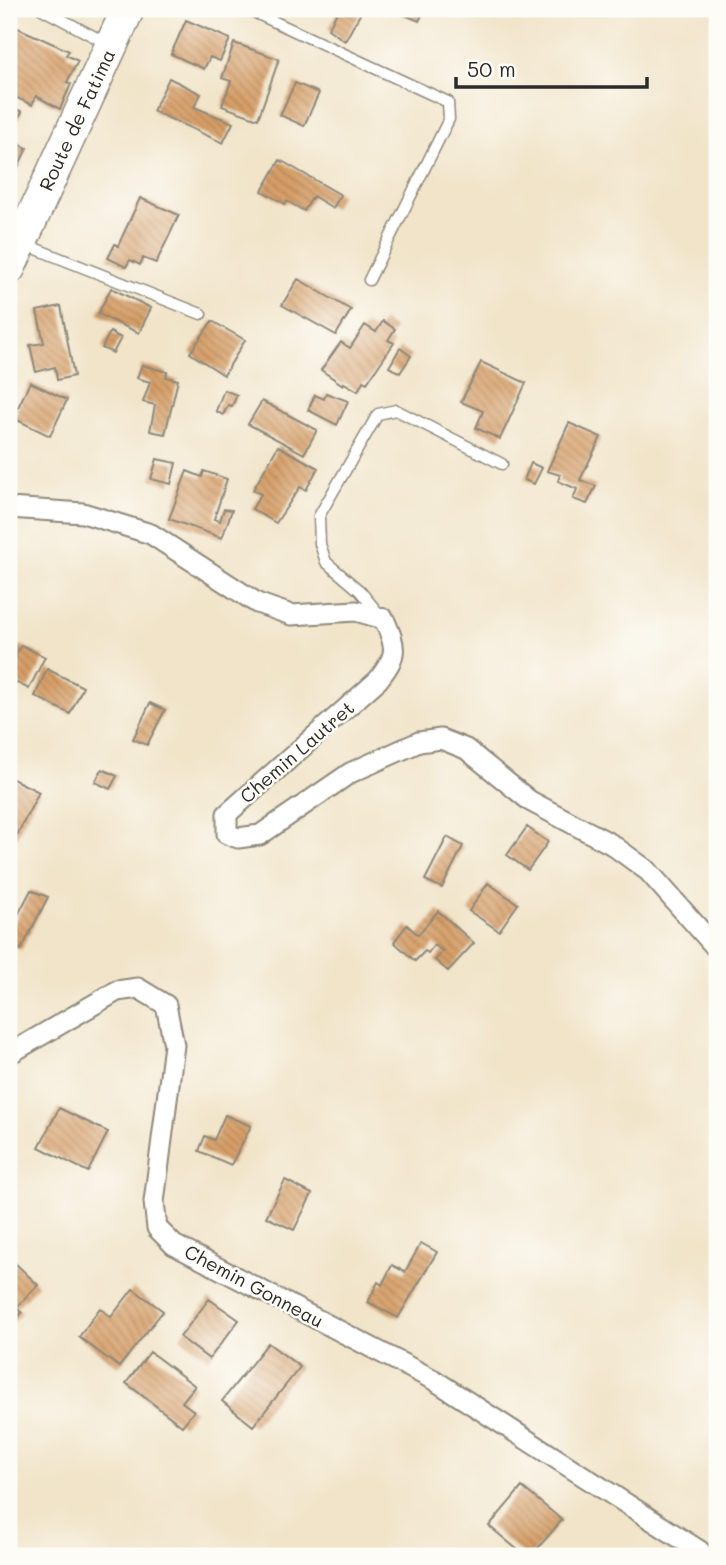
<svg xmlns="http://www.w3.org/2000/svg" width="726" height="1565" font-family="Mali,sans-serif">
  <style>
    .building { fill: url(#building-back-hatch) }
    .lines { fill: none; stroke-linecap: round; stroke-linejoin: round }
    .lane-casing { stroke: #8e887a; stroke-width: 13 }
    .street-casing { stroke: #8e887a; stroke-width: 23 }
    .primary-casing { stroke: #8e887a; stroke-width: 35 }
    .lane { stroke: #fff; stroke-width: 10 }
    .street { stroke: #fff; stroke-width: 19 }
    .primary { stroke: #fff; stroke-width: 32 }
    .labels { text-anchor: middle; stroke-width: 5; stroke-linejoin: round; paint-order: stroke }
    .street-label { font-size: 19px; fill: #2b2b2b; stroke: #fdfcf7 }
  </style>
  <defs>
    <pattern id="building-back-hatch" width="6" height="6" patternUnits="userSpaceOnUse" patternTransform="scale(1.75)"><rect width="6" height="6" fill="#d79f68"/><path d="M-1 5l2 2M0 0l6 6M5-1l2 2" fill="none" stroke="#af8256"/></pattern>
  </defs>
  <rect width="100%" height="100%" fill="#fdfcf7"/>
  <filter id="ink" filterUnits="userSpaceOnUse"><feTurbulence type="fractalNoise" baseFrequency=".0143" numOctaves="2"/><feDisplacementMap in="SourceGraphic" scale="14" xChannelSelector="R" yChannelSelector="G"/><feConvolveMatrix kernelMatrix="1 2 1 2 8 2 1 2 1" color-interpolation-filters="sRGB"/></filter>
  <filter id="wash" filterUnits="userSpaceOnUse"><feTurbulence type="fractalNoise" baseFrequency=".00686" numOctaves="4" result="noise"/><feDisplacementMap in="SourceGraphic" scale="28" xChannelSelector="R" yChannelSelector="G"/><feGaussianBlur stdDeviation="1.57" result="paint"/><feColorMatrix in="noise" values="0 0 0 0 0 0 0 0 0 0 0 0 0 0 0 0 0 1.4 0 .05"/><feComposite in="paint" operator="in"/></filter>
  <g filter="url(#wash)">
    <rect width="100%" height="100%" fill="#f1e4c9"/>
    <g id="blocks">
      <path class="building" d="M339 9H363L345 41 328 29Z
        M391 9H425L419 21Z
        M186 20 230 39 220 61 210 57 204 69 171 54Z
        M9 24 69 51 66 55 78 61 67 82 71 84 60 109 36 96 32 105 9 94Z
        M234 43 279 59 258 119 222 106 231 81 222 78Z
        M169 78 201 94 194 107 233 123 223 143 153 111Z
        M295 83 319 93 304 126 280 115Z
        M9 105 22 112 15 124 9 120Z
        M9 139 27 148 14 176 9 174Z
        M280 160 341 195 333 208 313 196 304 211 287 201 285 204 262 191Z
        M140 198 179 215 156 263 143 258 140 265 130 260 126 267 108 258 115 244 118 246Z
        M298 279 351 310 336 335 282 305Z
        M111 288 151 308 139 333 98 314Z
        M61 306 74 376 57 380 55 367 36 372 30 345 44 343 37 311Z
        M212 321 245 340 224 375 190 353Z
        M383 321 395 329 388 340 394 343 367 383 363 381 358 391 344 383 343 385 321 370 341 342 350 348 365 325 376 332Z
        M110 332 121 338 113 353 102 348Z
        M400 348 411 356 400 373 389 367Z
        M481 362 526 383 500 439 476 428 483 411 461 402Z
        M142 365 167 372 166 377 178 380 165 434 150 431 155 405 143 402 150 382 137 378Z
        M30 382 67 400 50 436 13 418Z
        M224 390 237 395 232 406 228 405 223 415 216 411Z
        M326 393 348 401 337 425 308 410 315 395 324 399Z
        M262 401 317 430 304 454 248 424Z
        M569 423 601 437 580 480 596 486 587 504 573 499 577 489 558 481 560 475 547 471Z
        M278 446 318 468 306 490 300 487 276 523 252 509 261 494 253 490Z
        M157 459 176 463 171 484 151 479Z
        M531 463 542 468 534 484 524 480Z
        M187 471 202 477 204 471 227 479 214 519 220 521 224 509 232 510 222 538 169 519Z
        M21 645 45 657 29 689 9 679V668Z
        M47 669 83 687 70 714 35 696Z
        M150 703 165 710 147 745 133 739Z
        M102 769 117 776 110 789 95 782Z
        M9 777 39 792 9 851Z
        M527 827 548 842 528 870 507 855Z
        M447 837 463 846 442 888 425 880Z
        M488 883 518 904 499 931 469 911Z
        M31 890 48 897 21 950 9 944V932Z
        M438 911 474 943 448 971 435 960 443 951 434 945 428 953 425 951 415 961 394 942 407 925 418 935Z
        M59 1108 108 1132 88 1172 39 1147Z
        M225 1115 251 1126 231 1165 199 1151 205 1136 214 1140Z
        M285 1180 312 1194 294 1230 266 1217Z
        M421 1243 437 1252 398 1318 368 1302 378 1282 382 1285 392 1265 405 1272Z
        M14 1262 38 1285 16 1308 22 1313 9 1326V1268Z
        M133 1289 163 1311 119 1367 79 1337 100 1308 111 1317Z
        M209 1299 239 1320 209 1359 180 1337Z
        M268 1343 300 1367 253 1426 222 1401Z
        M150 1352 195 1386 182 1402 194 1411 182 1426 126 1383Z
        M522 1487 562 1520 531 1556H525L489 1526Z"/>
    </g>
  </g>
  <g filter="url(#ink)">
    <use href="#blocks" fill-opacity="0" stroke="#8e887a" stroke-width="2"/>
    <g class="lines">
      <g class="lane-casing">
        <path id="lane" d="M42 9 108 44
          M247 9 448 102 449 119 369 280
          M24 244 201 314
          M379 614 360 591 326 562 320 544 319 516 378 414 396 410 502 464"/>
      </g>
      <g class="street-casing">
        <path id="street" d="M9 508 83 513 151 534 257 603 291 615 356 611 384 619C397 648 398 655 378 680L227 814V834L238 838 260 835 350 773 419 742 441 739 466 749 530 801 611 844 648 871 717 949
          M9 1054 117 991 138 988 166 1005 174 1045 154 1202 157 1228 174 1245 434 1380 700 1551"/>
      </g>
      <g class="primary-casing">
        <path id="primary" d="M9 268 128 9"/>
      </g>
      <use href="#lane" class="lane"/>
      <use href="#street" class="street"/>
      <use href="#primary" class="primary"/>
    </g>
  </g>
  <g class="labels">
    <g class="street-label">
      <text transform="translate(77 120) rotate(-65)" y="7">Route de Fatima</text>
      <text transform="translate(297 752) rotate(-41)" y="7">Chemin Lautret</text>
      <text transform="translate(254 1286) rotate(28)" y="7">Chemin Gonneau</text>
    </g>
  </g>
  <rect width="726" height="1565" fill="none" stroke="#fdfcf7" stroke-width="35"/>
  <path d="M456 77v10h191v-10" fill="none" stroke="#2b2b2b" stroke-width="3.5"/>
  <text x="467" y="77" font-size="21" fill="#2b2b2b" stroke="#fdfcf7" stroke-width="5" paint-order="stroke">50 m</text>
</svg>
